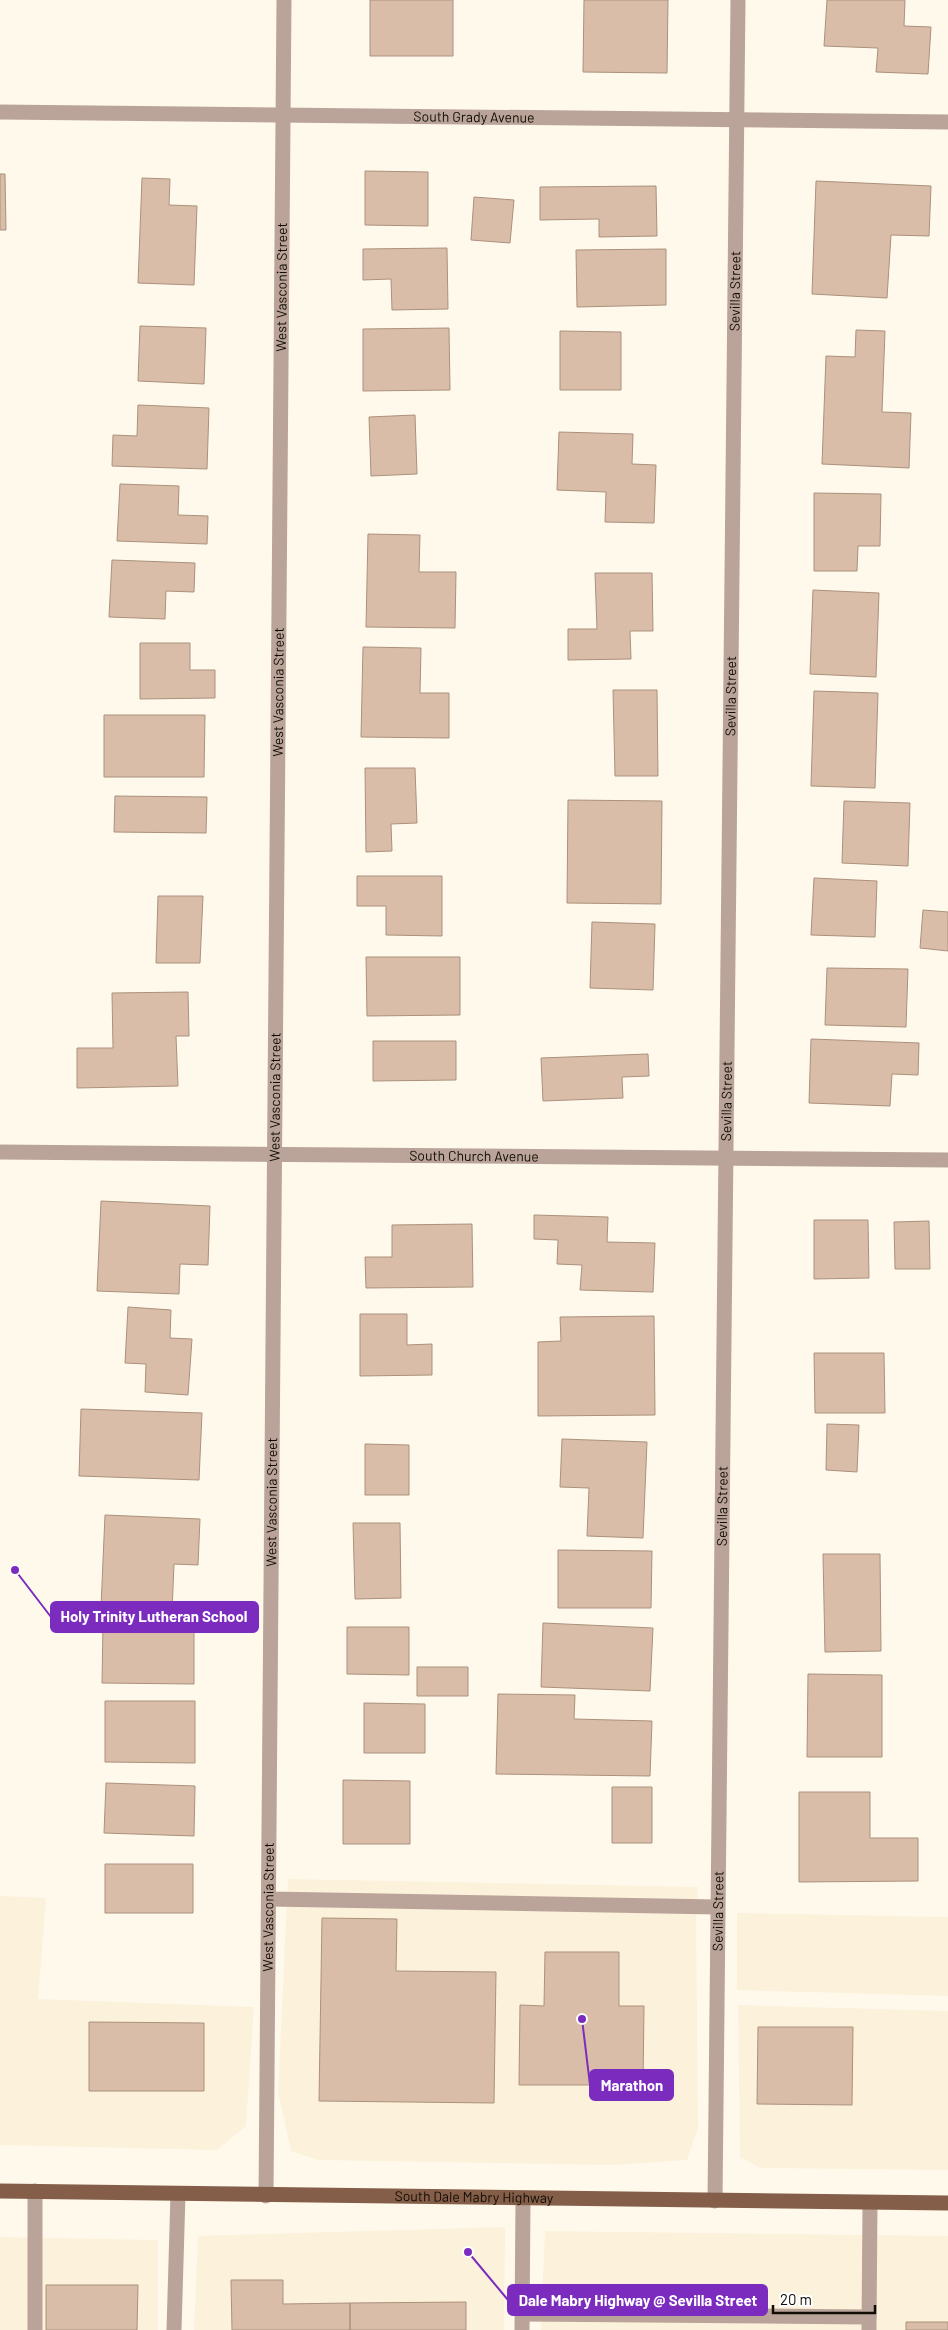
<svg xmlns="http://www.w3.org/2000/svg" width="948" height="2330" font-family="Barlow,sans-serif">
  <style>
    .built { fill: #fcf1db }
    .building { fill: #d9bda8; stroke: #ab917c }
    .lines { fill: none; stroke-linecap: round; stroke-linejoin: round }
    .minor { stroke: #baa499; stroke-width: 15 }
    .major { stroke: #845e49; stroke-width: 15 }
    .labels { text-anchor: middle; stroke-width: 4; stroke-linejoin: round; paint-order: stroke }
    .street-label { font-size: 14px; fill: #120d04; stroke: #fff }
    .leader { fill: none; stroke: #7b2cbf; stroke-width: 2 }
    .callout-dot { fill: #7b2cbf; stroke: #fff; stroke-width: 2 }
    .callout { fill: #7b2cbf; stroke: #7b2cbf; stroke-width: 2 }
    .callout-label { font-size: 15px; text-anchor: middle; font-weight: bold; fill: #fff }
  </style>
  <rect width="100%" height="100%" fill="#fff9ec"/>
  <path class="built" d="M288 1879 698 1887 696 1921 698 2128 687 2160 614 2165 318 2160 291 2151 278 2093Z
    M0 1896 46 1898 38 1999 254 2007 246 2126 217 2150 0 2145Z
    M737 1913 948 1917V1996L737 1990Z
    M738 2005 948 2011V2170L760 2168 740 2157Z
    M505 2227 504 2330H194L198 2236Z
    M545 2231 948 2236V2330H541Z
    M0 2237 158 2240V2330H0Z"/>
  <path class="building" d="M370 0H453V56H370Z
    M584 0H668L667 73 583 72Z
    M827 0H905L904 26 931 27 928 74 876 72 878 48 824 46Z
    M365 171 428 172V226L365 225Z
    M0 174H5L6 230H0Z
    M142 178 170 179 169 205 197 206 194 285 138 283Z
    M816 181 931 186 929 236 891 235 887 298 812 294Z
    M656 186 657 236 599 237V219L540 220V187Z
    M474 197 514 200 510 243 471 240Z
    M447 248 448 309 392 310 391 279 363 280V249Z
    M666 249V305L577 307 576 250Z
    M140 326 206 328 204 384 138 381Z
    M449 328 450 390 363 391V329Z
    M856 330 885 331 882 412 911 413 909 468 822 464 826 356 855 357Z
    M560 331 621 332V390H560Z
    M138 405 209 408 207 469 112 466 113 435 137 436Z
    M415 415 417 474 371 476 369 417Z
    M559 432 633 434 632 464 656 465 654 523 605 522 606 492 557 490Z
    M120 484 179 486 178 515 208 516 207 544 117 541Z
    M814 493 881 494 880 546H858L857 571H814Z
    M368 534 420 535 419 572H456L455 628 366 627Z
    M112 560 195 563 194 592 166 591 165 619 109 617Z
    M595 573H652L653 631H630L631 659 568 660V629H597Z
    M813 590 879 593 876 677 810 674Z
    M140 643H190V670H215V698L140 699Z
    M363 647 421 648 420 693H449V738L361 737Z
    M613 690H657L658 776H615Z
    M814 691 878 693 875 788 811 786Z
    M104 715H205L204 777H104Z
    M365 768H415L417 823 391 824 392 851 366 852Z
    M115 796 207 797 206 833 114 832Z
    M568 800 662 801 661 904 567 903Z
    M844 801 910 803 908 866 842 863Z
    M357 876H442V936L386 935V906H357Z
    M814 878 877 881 875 937 811 935Z
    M158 896H203L200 963H156Z
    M923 910 948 912V951L920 948Z
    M592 922 655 924 653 990 590 988Z
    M366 957H460V1015L367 1016Z
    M827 968 908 969 906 1027 825 1025Z
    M188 992 189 1036H176L178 1086 77 1088V1048H113L112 993Z
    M811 1039 919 1043 918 1075 892 1074 890 1106 809 1103Z
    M373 1041H456V1080L373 1081Z
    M648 1054 649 1076 622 1077 623 1098 543 1101 541 1058Z
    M101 1201 210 1206 208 1265 180 1264 179 1294 97 1291Z
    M534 1215 608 1217 607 1242 655 1243 653 1292 580 1290 582 1265 557 1264 558 1240 534 1239Z
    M814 1220H868L869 1278 814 1279Z
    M929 1221 930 1269H895L894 1222Z
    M472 1224 473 1287 366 1288 365 1257H392V1225Z
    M128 1307 171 1310 170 1338 192 1339 188 1395 145 1392 146 1364 125 1363Z
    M360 1314H407V1345L432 1344V1375L360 1376Z
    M654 1316 655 1415 538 1416V1342L561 1341 560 1317Z
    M814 1353H884L885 1413H815Z
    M81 1409 202 1413 199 1480 79 1476Z
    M827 1424 859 1425 857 1472 826 1470Z
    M562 1439 647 1442 643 1538 587 1536 589 1488 560 1487Z
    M365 1444 409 1445V1495H365Z
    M105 1515 200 1519 198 1565 174 1564 172 1611 101 1607Z
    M353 1523H400L401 1598 355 1599Z
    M558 1550 652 1551 651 1608H558Z
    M823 1554H880L881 1651 825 1652Z
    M103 1623 194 1624V1684L102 1683Z
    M543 1623 653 1628 650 1691 541 1687Z
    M347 1627H409V1675L347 1674Z
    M417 1667H468V1696H417Z
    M808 1674 882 1675V1757H807Z
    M498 1694 575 1695 574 1719 652 1721 650 1776 496 1774Z
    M105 1701H195V1763L105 1762Z
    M364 1703 425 1704V1753H364Z
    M343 1780 410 1781V1844H343Z
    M106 1783 195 1786 194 1836 104 1833Z
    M612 1787H652V1843H612Z
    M799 1792H870V1838H918V1881L799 1882Z
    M105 1864H193V1913H105Z
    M322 1918 397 1919 396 1971 496 1972 494 2103 319 2101Z
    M545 1952H619V2006H644L643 2085H519L520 2005 544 2006Z
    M89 2022 204 2023V2091H89Z
    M758 2027H853L852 2105 757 2104Z
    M231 2280H283V2304L350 2303V2330H232Z
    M46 2285H138L137 2330H46Z
    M466 2302V2330H350V2303Z
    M906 2322H948V2330H906Z"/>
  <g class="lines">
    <g class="minor">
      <path id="s1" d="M0 112 948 122"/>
      <path id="s2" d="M0 1152 948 1160"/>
      <path d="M269 1899 717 1907"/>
      <path d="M35 2191V2330"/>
      <path id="s3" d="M266 2196 284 0"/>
      <path id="s4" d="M715 2201 738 0"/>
      <path d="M522 2314 869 2317"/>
      <path d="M174 2330 178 2194"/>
      <path d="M522 2330 523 2199"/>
      <path d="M869 2330 870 2203"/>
    </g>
    <path class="major" id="s5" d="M0 2191 948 2203"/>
  </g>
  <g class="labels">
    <g class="street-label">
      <text dy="5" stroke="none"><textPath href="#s1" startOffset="474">South Grady Avenue</textPath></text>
      <text dy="5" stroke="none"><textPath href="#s3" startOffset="1909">West Vasconia Street</textPath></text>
      <text dy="5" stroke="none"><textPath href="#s4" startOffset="1910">Sevilla Street</textPath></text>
      <text dy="5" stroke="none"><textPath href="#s3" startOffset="1504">West Vasconia Street</textPath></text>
      <text dy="5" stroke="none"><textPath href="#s4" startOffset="1505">Sevilla Street</textPath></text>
      <text dy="5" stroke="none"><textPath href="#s3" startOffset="1099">West Vasconia Street</textPath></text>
      <text dy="5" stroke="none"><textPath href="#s4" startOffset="1100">Sevilla Street</textPath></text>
      <text dy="5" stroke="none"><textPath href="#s2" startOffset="474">South Church Avenue</textPath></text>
      <text dy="5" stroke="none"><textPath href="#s3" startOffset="694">West Vasconia Street</textPath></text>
      <text dy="5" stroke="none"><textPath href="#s4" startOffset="695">Sevilla Street</textPath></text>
      <text dy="5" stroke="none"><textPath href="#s3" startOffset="289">West Vasconia Street</textPath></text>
      <text dy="5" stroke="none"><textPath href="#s4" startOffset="290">Sevilla Street</textPath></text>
      <text dy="5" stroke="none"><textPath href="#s5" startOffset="474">South Dale Mabry Highway</textPath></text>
    </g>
  </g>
  <path class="leader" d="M15 1570L51 1617M582 2019L590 2085M468 2252L508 2300"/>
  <g class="callout-dot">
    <circle cx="15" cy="1570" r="5"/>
    <circle cx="582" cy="2019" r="5"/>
    <circle cx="468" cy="2252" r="5"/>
  </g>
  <g class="callout">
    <rect x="51" y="1602" width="207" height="30" rx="5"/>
    <rect x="590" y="2070" width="83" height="30" rx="5"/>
    <rect x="508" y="2285" width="259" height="30" rx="5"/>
  </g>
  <g class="callout-label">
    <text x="154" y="1622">Holy Trinity Lutheran School</text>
    <text x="632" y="2091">Marathon</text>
    <text x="638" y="2306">Dale Mabry Highway @ Sevilla Street</text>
  </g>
  <path d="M773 2305v8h102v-8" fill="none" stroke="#120d04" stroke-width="2.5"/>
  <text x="780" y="2305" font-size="15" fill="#120d04" stroke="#ffffff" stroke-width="4" paint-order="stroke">20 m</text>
</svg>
